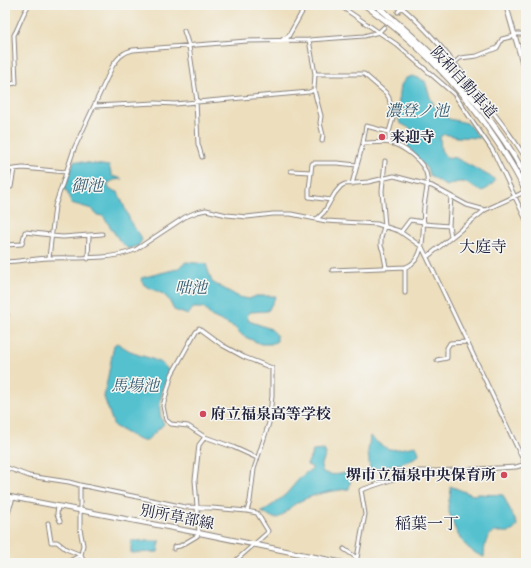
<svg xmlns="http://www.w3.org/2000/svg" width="531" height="568" font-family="'Sorts Mill Goudy','Noto Serif JP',serif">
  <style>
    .water { fill: #55c1cf; stroke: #3c7285 }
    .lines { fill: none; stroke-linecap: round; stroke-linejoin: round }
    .minor-tunnel { stroke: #c4b9a4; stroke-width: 3; stroke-dasharray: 3 1.5; stroke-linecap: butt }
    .minor-casing { stroke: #88807c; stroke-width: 5 }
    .secondary-casing { stroke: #88807c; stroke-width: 6 }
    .motorway-casing { stroke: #88807c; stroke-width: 7 }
    .minor { stroke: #fff; stroke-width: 3 }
    .secondary { stroke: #fff; stroke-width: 4 }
    .motorway { stroke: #fff; stroke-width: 5 }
    .minor-bridge-casing { stroke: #88807c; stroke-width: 5; stroke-linecap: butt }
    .minor-bridge { stroke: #fff; stroke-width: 3 }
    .poi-dot { fill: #d1495b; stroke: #f6f6f2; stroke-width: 1.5 }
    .labels { text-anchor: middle; stroke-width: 3; stroke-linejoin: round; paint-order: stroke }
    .street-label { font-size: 15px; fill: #22223b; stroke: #f6f6f2 }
    .poi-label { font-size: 15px; font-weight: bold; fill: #22223b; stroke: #f6f6f2; text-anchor: start }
    .water-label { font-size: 16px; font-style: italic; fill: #345a6f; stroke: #f6f6f2 }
    .neighbourhood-label { font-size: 16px; fill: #22223b; stroke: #f6f6f2 }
  </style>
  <rect width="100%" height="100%" fill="#f6f6f2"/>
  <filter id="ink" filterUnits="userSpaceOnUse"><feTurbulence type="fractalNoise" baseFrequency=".025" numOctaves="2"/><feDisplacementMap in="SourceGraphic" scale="8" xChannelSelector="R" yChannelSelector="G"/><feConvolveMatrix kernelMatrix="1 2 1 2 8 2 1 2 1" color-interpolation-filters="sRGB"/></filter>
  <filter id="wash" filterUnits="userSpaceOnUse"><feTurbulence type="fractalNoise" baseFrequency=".012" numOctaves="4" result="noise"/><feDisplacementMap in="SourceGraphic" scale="16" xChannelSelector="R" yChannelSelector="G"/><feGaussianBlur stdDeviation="0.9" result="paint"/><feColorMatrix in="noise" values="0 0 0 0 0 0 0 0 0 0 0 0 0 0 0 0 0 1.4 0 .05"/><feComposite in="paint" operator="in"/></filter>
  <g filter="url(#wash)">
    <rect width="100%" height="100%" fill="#eddfbe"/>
    <path class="water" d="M413 76 425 81 430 97 435 107 449 119 467 123 480 138 457 137 444 134 440 137 441 150 446 157 456 158 493 178 495 181C478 201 477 184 462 182 457 181 451 185 446 186L430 176 427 169 409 148 407 145 413 130 400 123 397 114 401 85 406 78Z
      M74 161 109 166 112 176 123 179 114 180 107 184 110 190 118 192 133 227 139 233 142 240 138 246 128 249 119 240 103 216 97 215 92 209 71 203 67 191 64 189Z
      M186 262 206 264 212 282 239 297 249 299 256 296H276L268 311 250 312 247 316 249 321 271 329 277 335V341L271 344H261L243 336 234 327 211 316 204 308H193L188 315 174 310 169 300 163 294 144 285 141 278 177 269Z
      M117 343C123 347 130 351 136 354 147 358 164 360 169 372 164 388 154 408 164 424L147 440H139L114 426 104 397 114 345Z
      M370 436C390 454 391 450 416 446L419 453 418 456C414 458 404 463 401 464 390 465 380 467 370 470L368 452Z
      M324 450 326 454 321 466 322 471C328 476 340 475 347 472L351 477 349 489C331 491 311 494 295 504 289 507 282 519 275 518 272 518 266 513 261 512 270 507 279 501 287 493 294 485 302 474 312 469V467L307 465 313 451Z
      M450 486 473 495 478 494 503 495 517 524C511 545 485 513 484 557 465 550 456 535 451 517 450 514 448 511 448 508 448 500 452 495 450 486Z
      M131 541H160L158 552 131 553Z"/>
  </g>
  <g filter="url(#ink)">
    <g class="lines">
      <path class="minor-tunnel" d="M384 27 398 12
        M441 76 450 67"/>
      <g class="minor-casing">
        <path id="minor" d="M339 5 396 44 454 94 493 151 526 220
          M399 5C428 29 450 57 473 87 492 111 511 133 526 159
          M398 12 401 7
          M184 31 189 46 197 101
          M514 34H526
          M283 39 288 37 306 5
          M309 40 315 74 314 90 321 116 320 123 323 135 322 141
          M450 67 460 58 477 56 497 48 502 39 515 36
          M315 74H364L386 93 389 98 393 118 389 132V142
          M5 85 16 83 14 35C20 25 22 14 29 5
          M196 101 198 144 202 157
          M95 106 155 103 175 104 309 92 314 90
          M363 143 366 126 389 132
          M385 161 382 191 385 226
          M5 170 23 168 66 172
          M291 171 311 172
          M11 187 14 169
          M451 197 449 225 451 237
          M331 200 309 197V189L312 164 313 163H337L357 165
          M317 219 324 212 335 193 341 186 345 184 368 182 394 176 432 186 467 205 485 210
          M424 224 449 226
          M384 226 381 238V246L383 251 386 267
          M401 232 410 220 424 222
          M51 236 63 237 102 234
          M5 245 22 244 25 232 51 235
          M427 257 485 210 520 194
          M49 258 55 206 74 149 113 65C119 57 123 52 133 50L247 41 309 40 364 36 379 32 384 27
          M88 259 89 235
          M5 262C19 261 34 259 49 258 80 257 105 261 135 250L185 217 197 212 206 210 227 215 247 217 273 214H291L326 221 377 224 399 231 422 247 526 466
          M405 267V293
          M332 270 406 267C428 259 422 225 424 207 425 194 431 180 424 168 417 157 403 146 390 143 386 141 369 143 363 143L352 184
          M5 314 7 315
          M437 360 447 358V348L450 343 467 342
          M5 467 29 476 69 482 80 485 185 507 212 508 247 511 257 513 268 531 267 533 233 563
          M80 485V529L83 545 81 555 84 563
          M58 506 57 514 60 521
          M247 511 250 501 254 469 269 423 272 396V368L244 357 222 345 199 328 196 331 172 374 163 406 166 420 171 424 188 426 205 437 233 447 257 458
          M5 522 13 498
          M48 523 51 542H57L66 549 81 555
          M174 549V547L180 546 197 536 199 533 195 480 199 445 205 437
          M344 549 357 558 358 563
          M314 557 315 563
          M357 558 365 514 361 490 418 471H435L499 468 516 467 526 464
          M66 563 81 555"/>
      </g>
      <g class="secondary-casing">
        <path id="secondary" d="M506 5 526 75
          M5 496 199 533 344 563"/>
      </g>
      <g class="motorway-casing">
        <path id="motorway" d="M365 5C434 53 488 117 526 191
          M376 5C435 54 490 108 526 177"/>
      </g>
      <use href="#minor" class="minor"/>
      <use href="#secondary" class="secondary"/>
      <use href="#motorway" class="motorway"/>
      <g class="minor-bridge-casing">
        <path id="minor-bridge" d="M520 194 526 190"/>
      </g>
      <use href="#minor-bridge" class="minor-bridge"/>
    </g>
  </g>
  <g class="poi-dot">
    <circle cx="382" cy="137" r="4"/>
    <circle cx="203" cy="414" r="4"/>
    <circle cx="504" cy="475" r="4"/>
  </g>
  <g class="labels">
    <g class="street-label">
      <text transform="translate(464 82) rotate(48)" y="5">阪和自動車道</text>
      <text transform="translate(177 517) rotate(11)" y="5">別所草部線</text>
    </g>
    <g class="poi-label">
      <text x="390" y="142">来迎寺</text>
      <text x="211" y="419">府立福泉高等学校</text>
      <text x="496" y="480" text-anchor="end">堺市立福泉中央保育所</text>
    </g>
    <g class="water-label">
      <text x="417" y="116">濃登ノ池</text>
      <text x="87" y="191">御池</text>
      <text x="191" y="293">咄池</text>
      <text x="135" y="391">馬場池</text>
    </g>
    <g class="neighbourhood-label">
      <text x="483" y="252">大庭寺</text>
      <text x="427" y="529">稲葉一丁</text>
    </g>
  </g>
  <rect width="531" height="568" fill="none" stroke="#f6f6f2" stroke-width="20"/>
</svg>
